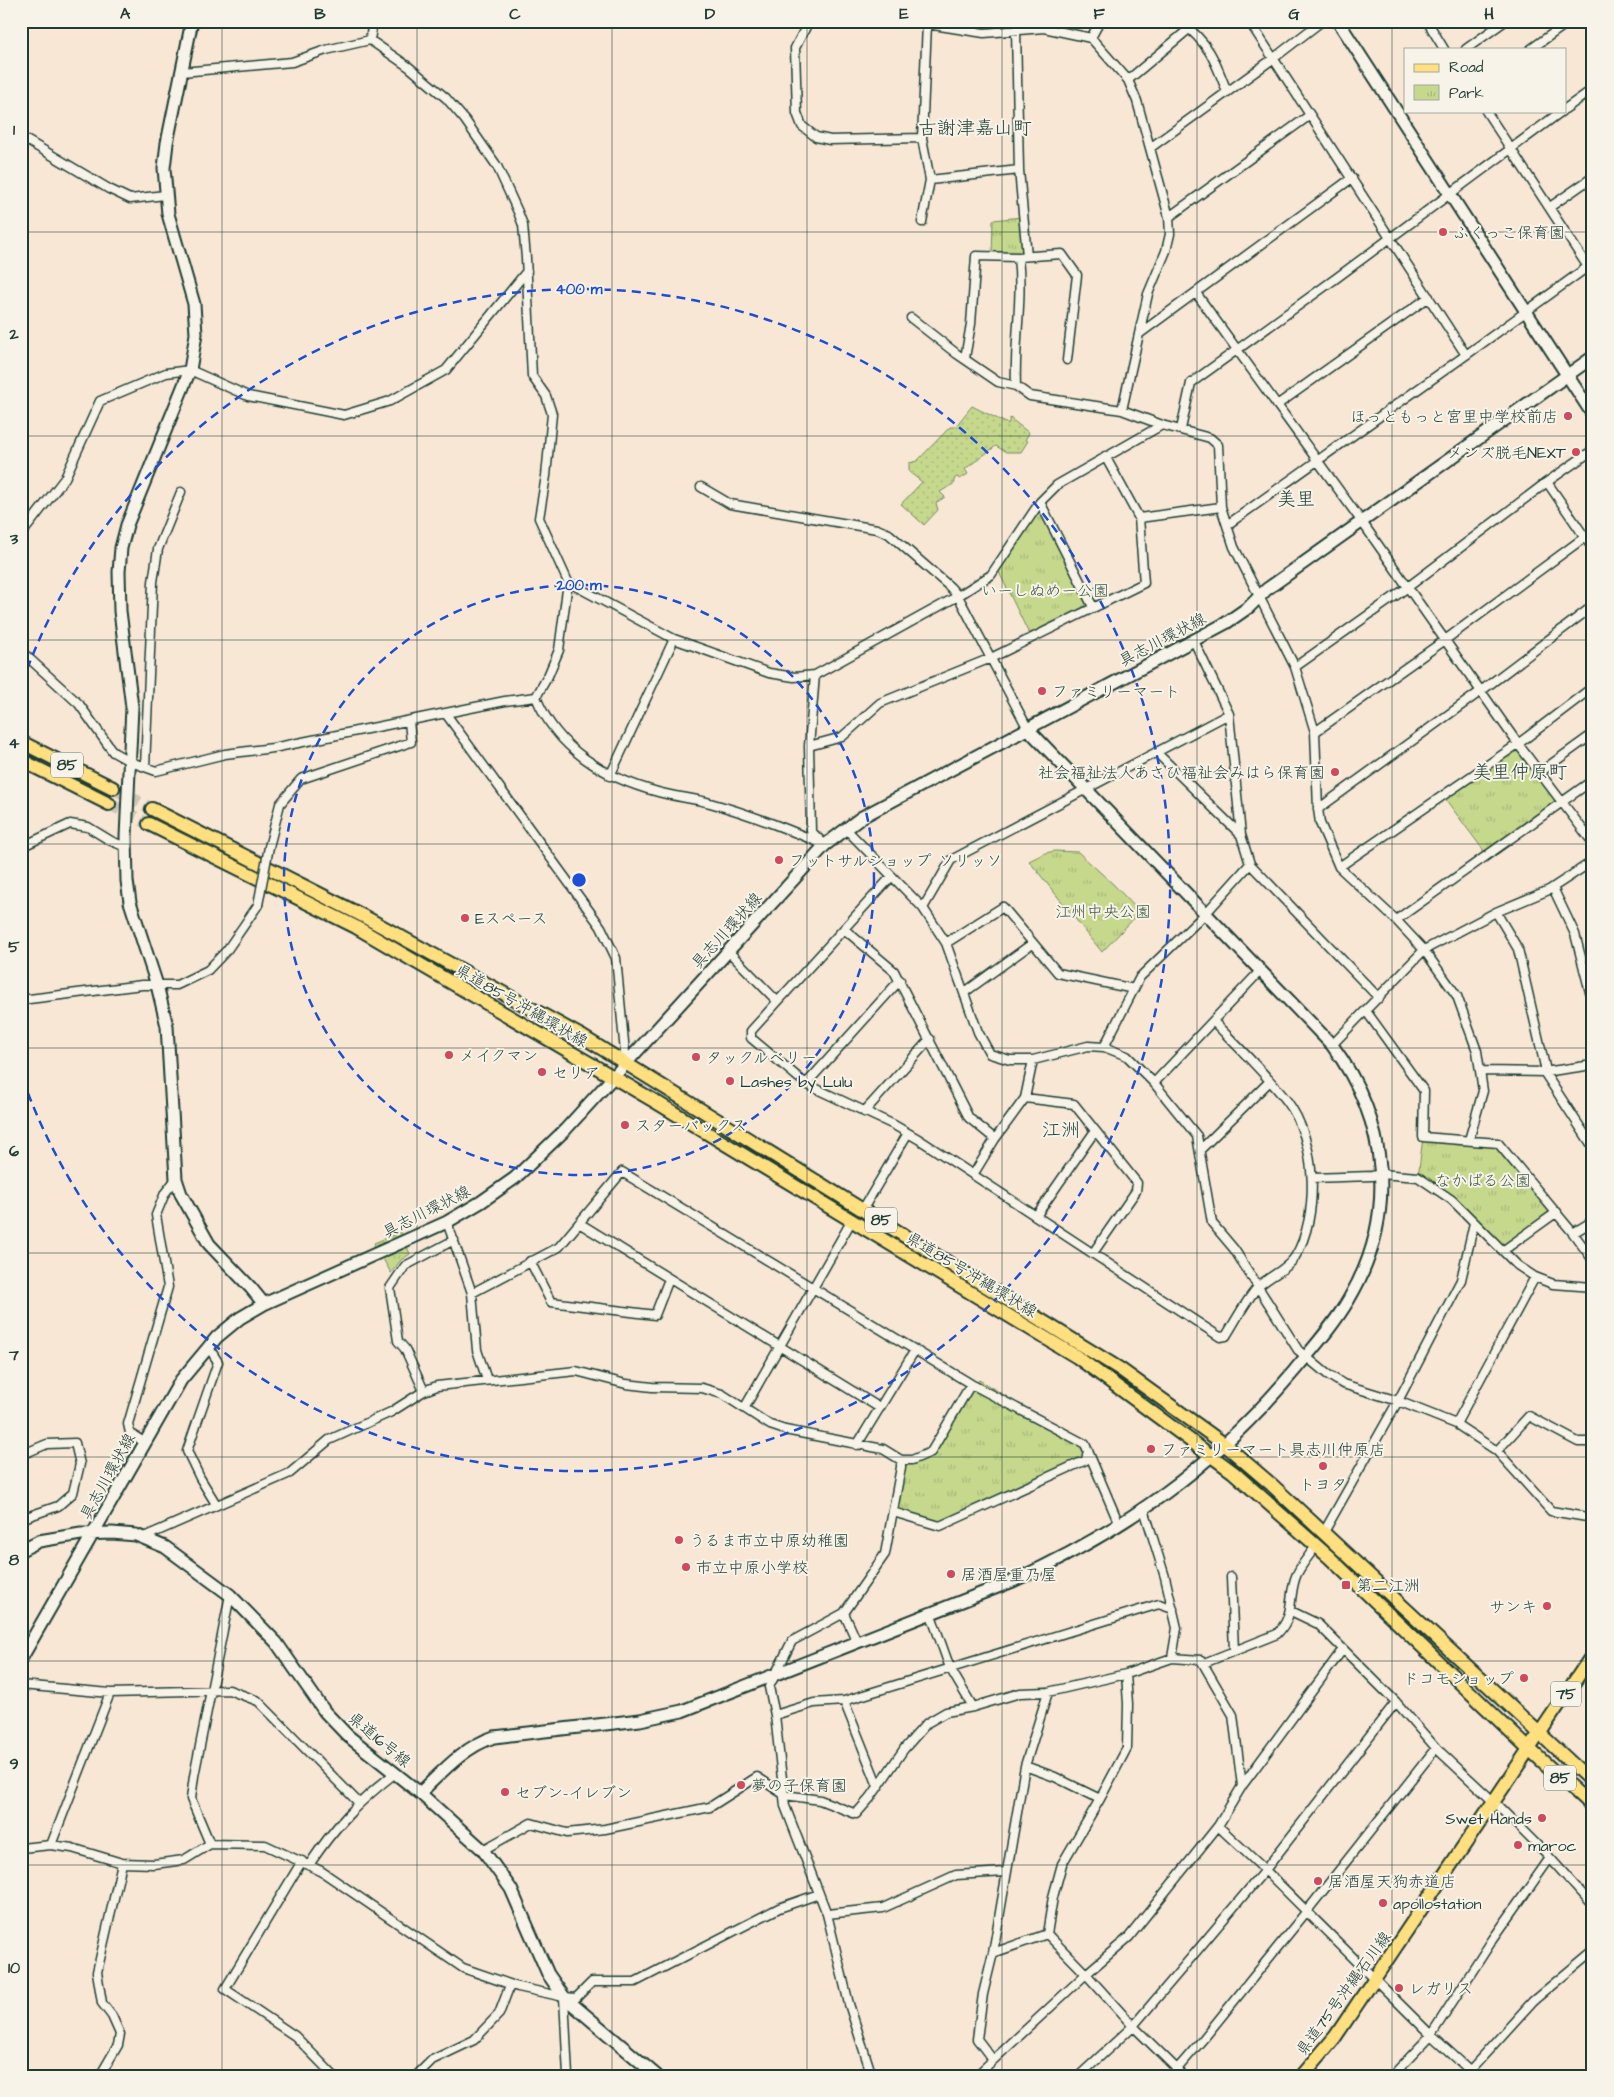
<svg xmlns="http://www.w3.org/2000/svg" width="1614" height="2097" font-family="'Architects Daughter','Klee One',sans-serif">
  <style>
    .grass { fill: url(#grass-dots); stroke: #728a60 }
    .park { fill: url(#park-tufts); stroke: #728a60 }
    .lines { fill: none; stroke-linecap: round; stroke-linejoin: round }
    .primary-tunnel { stroke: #cdc5b6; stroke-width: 12; stroke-dasharray: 12 6; stroke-linecap: butt }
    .street-casing { stroke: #1f3d34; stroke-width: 11 }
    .secondary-casing { stroke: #1f3d34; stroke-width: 15 }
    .primary-casing { stroke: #1f3d34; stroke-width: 16 }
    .street { stroke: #f7f3e8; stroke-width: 8 }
    .secondary { stroke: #f7f3e8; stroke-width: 11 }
    .primary { stroke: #ffdf80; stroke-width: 12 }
    .street-bridge-casing { stroke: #1f3d34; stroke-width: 11; stroke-linecap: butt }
    .street-bridge { stroke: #f7f3e8; stroke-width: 8 }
    .grid { fill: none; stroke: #1f3d34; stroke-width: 1; stroke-opacity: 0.55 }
    .ring { fill: none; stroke: #1d4ed8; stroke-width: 2.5; stroke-dasharray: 9 6 }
    .poi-dot { fill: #d1495b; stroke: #f7f3e8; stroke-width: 2 }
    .labels { text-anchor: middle; stroke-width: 4; stroke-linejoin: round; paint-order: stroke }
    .shield { fill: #f7f3e8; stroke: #60746a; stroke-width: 1 }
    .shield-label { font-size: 15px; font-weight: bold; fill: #1f3d34 }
    .poi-label { font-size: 16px; fill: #1f3d34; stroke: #f7f3e8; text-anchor: start }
    .park-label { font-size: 16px; fill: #405c46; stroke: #f7f3e8 }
    .street-label { font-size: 16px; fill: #1f3d34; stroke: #f7f3e8 }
    .quarter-label { font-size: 19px; fill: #1f3d34; stroke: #f7f3e8 }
    .centre { fill: #1d4ed8; stroke: #f7f3e8; stroke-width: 2.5 }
    .ring-label { font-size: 15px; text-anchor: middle; font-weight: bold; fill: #1d4ed8; stroke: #f7f3e8; stroke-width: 4; stroke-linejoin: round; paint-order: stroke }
    .neatline { fill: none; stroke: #1f3d34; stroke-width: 2 }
    .grid-label { font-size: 16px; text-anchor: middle; font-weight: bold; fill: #1f3d34 }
  </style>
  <defs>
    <pattern id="grass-dots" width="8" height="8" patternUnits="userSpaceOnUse" patternTransform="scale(1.25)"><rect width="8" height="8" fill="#c5d88c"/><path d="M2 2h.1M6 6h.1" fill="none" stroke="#a9ba79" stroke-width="1.8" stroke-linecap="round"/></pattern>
    <pattern id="park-tufts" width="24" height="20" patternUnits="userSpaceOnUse" patternTransform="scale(1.25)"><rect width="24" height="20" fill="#c5d88c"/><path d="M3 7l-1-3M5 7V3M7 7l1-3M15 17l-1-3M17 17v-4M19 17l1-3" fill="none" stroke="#a9ba79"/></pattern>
  </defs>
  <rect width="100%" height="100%" fill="#f9e7d6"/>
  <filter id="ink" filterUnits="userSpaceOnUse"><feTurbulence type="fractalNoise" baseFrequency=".02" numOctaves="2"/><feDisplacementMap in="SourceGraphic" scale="10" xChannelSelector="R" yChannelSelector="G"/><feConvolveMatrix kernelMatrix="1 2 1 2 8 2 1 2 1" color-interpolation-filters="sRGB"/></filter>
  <g filter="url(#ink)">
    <path class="grass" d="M972 406 1008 424 1010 418 1029 433 1025 440 1028 441 1021 452H1006L996 446 965 469 968 474 960 479 957 477 954 479 955 483 940 492 945 497 936 503 938 510 924 525 901 504 922 482 909 472V463L917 461 950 427H955Z"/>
    <path class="park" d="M1022 217 1026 257H992L993 220Z
      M1040 502 1093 607 1031 638 997 568Z
      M1518 744 1561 802 1487 855 1443 796Z
      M1055 851 1078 852 1113 884 1140 912 1102 952 1029 861 1045 853Z
      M1423 1137 1498 1143 1557 1212 1504 1250 1463 1212 1418 1177Z
      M401 1232 410 1254 401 1260 391 1273 374 1243Z
      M979 1380 1084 1443 1086 1460 937 1525 893 1511 901 1460 930 1450Z"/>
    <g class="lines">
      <path class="primary-tunnel" d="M113 788 152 809
        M109 804 149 824"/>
      <g class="street-casing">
        <path id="street" d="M809 21 795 48 797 113 802 126 816 137 830 140 922 138
          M1180 21C1209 43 1215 60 1227 92
          M1427 21 1444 49
          M1016 30 1019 170 1027 256
          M1091 38 1100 21
          M370 40 373 21
          M1466 49 1505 21
          M1531 49 1570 21
          M182 72 292 62 326 50 370 40 409 67 446 98 465 120 497 166 518 212 523 225 526 258 532 376 546 396 552 414 546 476 539 518 568 582
          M1128 80 1190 28
          M1565 109 1593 89
          M1486 111 1588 267
          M21 137 109 189 130 199 165 195
          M1150 148 1274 58 1322 21
          M930 180 1019 170
          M1550 207 1593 177
          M1169 217 1310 115
          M922 222 930 180 922 138 927 24 984 33 1044 28 1091 38 1128 80 1137 101 1169 217 1170 234 1166 251 1148 294 1139 334
          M1196 293 1362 522 1518 744 1593 843
          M911 318 957 354 998 382 1016 386 1030 396 1122 410 1162 425 1210 438 1218 445 1221 507 1234 547 1295 667 1315 732 1318 809 1320 823 1333 853 1339 867 1396 920 1424 950 1457 996 1477 1051 1483 1091 1469 1140
          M1466 355 1593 263
          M965 358 971 324 976 256 1018 257 1062 254 1077 275 1067 360
          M1016 386C1014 343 1023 300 1018 257
          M1277 405 1429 297
          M1122 410 1139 334 1352 178
          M1181 429 1191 383 1335 279 1562 111
          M1547 482 1593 450
          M701 487 730 504 877 529 889 534 950 587 958 596 1028 729
          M1040 502 1093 607
          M1139 518 1221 507
          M1227 525 1466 355 1249 21
          M21 535 65 478 100 401 166 373 190 370 248 396 344 415 390 401 446 370 527 271
          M1194 641 1229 714 1241 835 1250 864 1379 998
          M21 651 79 704 113 752 131 762 156 771 225 754 273 748 505 701 536 697 548 676 559 650 568 582 674 639 769 673 794 677 815 675 958 596 991 575 1040 502 1057 485 1162 425
          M1295 667 1408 587 1547 482 1593 549
          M815 675 809 746 811 831 823 843
          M536 697C557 749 605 778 658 792 675 797 693 798 710 803 750 814 788 829 825 845
          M446 714 601 927 616 958 626 1063
          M1315 732 1445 640 1585 537
          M809 746 842 737 880 703 991 658 1144 583 1139 518 1105 456
          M1156 752 1241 835
          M145 767 153 582 158 549 181 492
          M1539 773 1593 734
          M610 776 674 639
          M1318 809 1481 691 1593 606
          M846 829 923 908 946 943 978 1032 990 1054 1010 1060H1033L1088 1046 1104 1047 1127 1056 1154 1083 1197 1136 1212 1223 1234 1249 1298 1350 1327 1374 1343 1384 1398 1401 1456 1424 1497 1451 1551 1511 1593 1518
          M21 847 70 824 88 827 111 841 126 847
          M269 847 280 804 301 779 411 742 409 721
          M1339 867 1518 744 1593 687
          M891 877 751 1031V1038L806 1084 894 1125 920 1140 1220 1337 1226 1336C1236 1320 1245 1302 1257 1288 1268 1276 1286 1271 1295 1257 1320 1215 1317 1141 1287 1101 1265 1073 1238 1047 1213 1021
          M1553 888 1575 934 1593 1004
          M923 908 951 860 1229 714
          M1496 912 1518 949 1546 1071
          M1396 920 1593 780
          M844 929 894 971 969 1118 995 1139
          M946 943 1003 907 1058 973 1134 989
          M728 951 777 1001
          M965 992 1033 943
          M21 1000 142 985H177L208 970 227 950 258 905
          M1366 1011 1424 1091 1423 1137 1498 1143 1573 1233 1593 1221
          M1332 1045 1424 950 1496 912 1549 890 1593 861
          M1104 1047 1140 977 1206 913 1250 864
          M1480 1071 1544 1072 1593 1065
          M1544 1072 1593 1147
          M1154 1083 1261 970
          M806 1084 900 980
          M1025 1098 1074 1104 1137 1183 1136 1191 1093 1253
          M864 1112 930 1039
          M1200 1150 1270 1081
          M973 1175 995 1139 1025 1098 1033 1060
          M1312 1178 1372 1176 1381 1174 1418 1177 1452 1200 1517 1265 1535 1277 1553 1284 1593 1287
          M863 1209 908 1133
          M1036 1216 1095 1131
          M447 1222 472 1293 477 1350 487 1380
          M579 1223 880 1408
          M1573 1233 1593 1260
          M1504 1250 1557 1212
          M530 1261 551 1302 655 1315 669 1279
          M472 1293 559 1247 622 1172 971 1384 1085 1444 1119 1524
          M208 1346 218 1362 187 1451 200 1478 216 1504
          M424 1391 405 1349 398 1341 390 1288 405 1266 454 1240
          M745 1407 852 1220
          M1456 1424 1535 1277
          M144 1442 130 1433 128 1424 168 1287 156 1215 165 1193 176 1179
          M857 1445 915 1350
          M1497 1451 1529 1416 1578 1442H1593
          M21 1455 47 1444 75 1443 80 1464 73 1493 58 1506 21 1519
          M1144 1509 1165 1577 1177 1628 1172 1658
          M893 1512 940 1526 1086 1460 1088 1450
          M1324 1532 1398 1401 1461 1280 1474 1223
          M144 1537 290 1473 329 1440 391 1412 424 1391 437 1386 576 1371 626 1384 652 1387 702 1388 722 1394 770 1425 785 1430 883 1449 901 1460H912L931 1452 971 1384
          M1231 1577 1234 1651
          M1291 1611 1318 1624 1396 1702 1436 1748 1494 1802 1550 1858 1593 1906
          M930 1612 950 1668 973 1707
          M844 1613 857 1642
          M1204 1663 1277 1634C1295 1615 1288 1601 1295 1579 1298 1568 1309 1556 1316 1546
          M21 1685 110 1693 229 1690 258 1701 358 1802
          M844 1701 878 1786
          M775 1715 814 1703 844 1701 1159 1604 1173 1609
          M1025 1766 1055 1777 1100 1799
          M1218 1826 1265 1870 1431 2035 1476 2076
          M210 1844 191 1799 194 1776 230 1595
          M51 1845 110 1693
          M21 1848 51 1845 72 1848 122 1863 154 1864 184 1860 210 1844 265 1845 321 1871 463 1968 518 1987 564 1997 576 1998 592 1982H635L779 1908 819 1894
          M483 1850 531 1823 567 1833 605 1829 710 1807 757 1777 785 1795 820 1800 856 1814 871 1797 904 1749 927 1723 946 1712 973 1707 1020 1693 1048 1692 1126 1674 1172 1658 1201 1660 1233 1715 1242 1786
          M302 1861 225 1989 295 2036 334 2076
          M309 1865C335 1826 358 1802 394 1774
          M827 1914 883 1908 956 1875 1005 1872
          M1047 1934 1053 1897 1062 1864 1100 1799 1127 1748 1128 1704 1126 1674
          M993 1953 1047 1934 1086 1974 1133 2026 1184 2076
          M564 1997 568 2076
          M993 2060 977 2039 983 1994 993 1953 1025 1766 1048 1692
          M100 2076 118 2045 120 2034 112 2016 102 2003 97 1972 122 1863
          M416 2076 432 2060 474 2040 499 2014 510 1985
          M872 2076 849 2004 827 1914 785 1806 775 1715 769 1687 792 1641 844 1613 885 1554 901 1467V1460
          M976 2076 1086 1974 1129 1937 1218 1826 1242 1786 1343 1649
          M1079 2076 1133 2026 1179 1972 1265 1870 1396 1702
          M1171 2076 1204 2038 1307 1911 1436 1748
          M1392 2076 1431 2035 1493 1939 1550 1858
          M1465 2076 1533 2001 1593 1951"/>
      </g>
      <g class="secondary-casing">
        <path id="secondary" d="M192 21 167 143 164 168 168 214 194 304 196 334 190 370 127 525 121 548 119 572 120 611 132 707 126 837 127 881 130 902 157 985 167 1026 176 1179 181 1194 209 1244 251 1288 264 1304
          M1338 21 1593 415
          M21 1550 39 1541 81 1534 112 1533 136 1535 165 1547 230 1595 276 1642 325 1712 348 1736 420 1793 483 1850 511 1889 548 1974 564 1997 657 2076
          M21 1659 181 1380 217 1337 240 1318 264 1304 447 1222 481 1202 515 1178 565 1130 825 845 862 817 1226 623 1249 607 1267 589 1593 357
          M420 1793C443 1771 464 1747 494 1737L640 1720 682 1711 1013 1581C1126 1530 1214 1466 1294 1371 1313 1348 1334 1325 1349 1299 1398 1216 1389 1122 1332 1045L1028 729"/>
      </g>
      <g class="primary-casing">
        <path id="primary" d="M21 742 113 788
          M21 760 109 804
          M152 809 363 916 583 1037 1120 1369 1224 1444 1272 1485 1593 1783
          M149 824 356 927 656 1102 1077 1357 1233 1472 1329 1557 1528 1748 1593 1807
          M1302 2076 1335 2037 1593 1654"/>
      </g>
      <use href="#street" class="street"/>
      <use href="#secondary" class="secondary"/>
      <use href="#primary" class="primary"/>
      <g class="street-bridge-casing">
        <path id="street-bridge" d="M258 905 269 847"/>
      </g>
      <use href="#street-bridge" class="street-bridge"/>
    </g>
  </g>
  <path class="grid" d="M222 21V2076M417 21V2076M612 21V2076M807 21V2076M1002 21V2076M1197 21V2076M1392 21V2076M21 232H1593M21 436H1593M21 640H1593M21 844H1593M21 1048H1593M21 1253H1593M21 1457H1593M21 1661H1593M21 1865H1593"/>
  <g class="ring">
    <circle cx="579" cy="880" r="295"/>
    <path d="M22 683A591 591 0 1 1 22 1077"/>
  </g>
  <g class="poi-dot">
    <circle cx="1443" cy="232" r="5"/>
    <circle cx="1568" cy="416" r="5"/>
    <circle cx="1576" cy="452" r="5"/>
    <circle cx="1042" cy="691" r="5"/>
    <circle cx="1335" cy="772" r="5"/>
    <circle cx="779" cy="860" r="5"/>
    <circle cx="465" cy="918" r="5"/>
    <circle cx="449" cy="1055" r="5"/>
    <circle cx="696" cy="1057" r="5"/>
    <circle cx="542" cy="1072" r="5"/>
    <circle cx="730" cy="1081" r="5"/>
    <circle cx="625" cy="1125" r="5"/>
    <circle cx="1151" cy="1449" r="5"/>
    <circle cx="1323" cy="1466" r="5"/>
    <circle cx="679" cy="1540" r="5"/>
    <circle cx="686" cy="1567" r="5"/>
    <circle cx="951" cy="1574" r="5"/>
    <rect x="1341" y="1580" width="10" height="10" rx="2.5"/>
    <circle cx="1547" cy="1606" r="5"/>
    <circle cx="1524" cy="1678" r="5"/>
    <circle cx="741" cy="1785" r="5"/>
    <circle cx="505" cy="1792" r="5"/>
    <circle cx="1542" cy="1818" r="5"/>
    <circle cx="1518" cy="1845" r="5"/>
    <circle cx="1318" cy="1881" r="5"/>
    <circle cx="1383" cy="1903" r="5"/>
    <circle cx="1399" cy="1988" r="5"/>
  </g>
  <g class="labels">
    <g class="shield">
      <rect x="51" y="752.5" width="32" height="25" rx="4"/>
      <rect x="865" y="1207.5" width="32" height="25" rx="4"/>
      <rect x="1551" y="1681.5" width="30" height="25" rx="4"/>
      <rect x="1544" y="1765.5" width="32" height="25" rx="4"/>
    </g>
    <g class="shield-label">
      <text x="67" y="770">85</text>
      <text x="881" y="1225">85</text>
      <text x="1566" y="1699">75</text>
      <text x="1560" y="1783">85</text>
    </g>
    <g class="poi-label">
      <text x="1453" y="238">ふくっこ保育園</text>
      <text x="1558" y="422" text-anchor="end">ほっともっと宮里中学校前店</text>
      <text x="1566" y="458" text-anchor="end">メンズ脱毛NEXT</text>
      <text x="1052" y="697">ファミリーマート</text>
      <text x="1325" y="778" text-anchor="end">社会福祉法人あさひ福祉会みはら保育園</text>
      <text x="789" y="866">フットサルショップ ソリッソ</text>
      <text x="475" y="924">Eスペース</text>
      <text x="459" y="1061">メイクマン</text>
      <text x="706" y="1063">タックルベリー</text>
      <text x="552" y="1078">セリア</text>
      <text x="740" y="1087">Lashes by Lulu</text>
      <text x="635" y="1131">スターバックス</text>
      <text x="1161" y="1455">ファミリーマート具志川仲原店</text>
      <text x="1323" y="1490" text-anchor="middle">トヨタ</text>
      <text x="689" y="1546">うるま市立中原幼稚園</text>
      <text x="696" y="1573">市立中原小学校</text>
      <text x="961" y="1580">居酒屋重乃屋</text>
      <text x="1356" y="1591">第二江洲</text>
      <text x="1537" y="1612" text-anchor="end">サンキ</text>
      <text x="1514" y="1684" text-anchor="end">ドコモショップ</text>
      <text x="751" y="1791">夢の子保育園</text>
      <text x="515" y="1798">セブン-イレブン</text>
      <text x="1532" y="1824" text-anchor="end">Swet Hands</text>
      <text x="1528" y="1851">maroc</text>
      <text x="1328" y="1887">居酒屋天狗赤道店</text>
      <text x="1393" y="1909">apollostation</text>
      <text x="1409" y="1994">レガリス</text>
    </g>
    <g class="park-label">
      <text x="1045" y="596">いーしぬめー公園</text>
      <text x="1103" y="917">江州中央公園</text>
      <text x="1483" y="1186">なかばる公園</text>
    </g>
    <g class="street-label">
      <text transform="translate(1162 639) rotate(-28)" y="6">具志川環状線</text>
      <text transform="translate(726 930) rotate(-48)" y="6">具志川環状線</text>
      <text transform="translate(522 1005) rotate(30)" y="6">県道85号沖縄環状線</text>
      <text transform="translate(426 1211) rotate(-27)" y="6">具志川環状線</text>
      <text transform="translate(972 1274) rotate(31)" y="6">県道85号沖縄環状線</text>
      <text transform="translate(107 1476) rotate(-61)" y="6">具志川環状線</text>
      <text transform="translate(380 1739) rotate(40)" y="6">県道16号線</text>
      <text transform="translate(1343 1993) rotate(-54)" y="6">県道75号沖縄石川線</text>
    </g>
    <g class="quarter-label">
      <text x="975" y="134">古謝津嘉山町</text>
      <text x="1296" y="505">美里</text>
      <text x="1520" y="778">美里仲原町</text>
      <text x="1061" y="1136">江洲</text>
    </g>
  </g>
  <circle cx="579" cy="880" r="8" class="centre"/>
  <g class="ring-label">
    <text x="579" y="294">400 m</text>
    <text x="579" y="590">200 m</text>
  </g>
  <rect width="1614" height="2097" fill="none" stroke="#f7f3e8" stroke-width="55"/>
  <rect x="1404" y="48" width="162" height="65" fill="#f7f3e8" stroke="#a1aaa0"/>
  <rect x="1414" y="64" width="25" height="8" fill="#ffdf80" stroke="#a1aaa0"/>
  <text x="1449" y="72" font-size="15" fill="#1f3d34">Road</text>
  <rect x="1414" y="85" width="25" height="15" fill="url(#park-tufts)" stroke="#a1aaa0"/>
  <text x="1449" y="98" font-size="15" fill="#1f3d34">Park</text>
  <rect x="28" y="28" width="1558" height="2042" class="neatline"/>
  <g class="grid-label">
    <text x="125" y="19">A</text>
    <text x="320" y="19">B</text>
    <text x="515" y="19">C</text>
    <text x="710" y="19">D</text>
    <text x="904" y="19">E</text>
    <text x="1099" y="19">F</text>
    <text x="1294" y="19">G</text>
    <text x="1489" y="19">H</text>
    <text x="14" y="135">1</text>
    <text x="14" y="339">2</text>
    <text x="14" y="544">3</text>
    <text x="14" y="748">4</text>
    <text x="14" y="952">5</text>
    <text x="14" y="1156">6</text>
    <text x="14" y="1360">7</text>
    <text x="14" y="1565">8</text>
    <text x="14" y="1769">9</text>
    <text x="14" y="1973">10</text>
  </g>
</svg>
